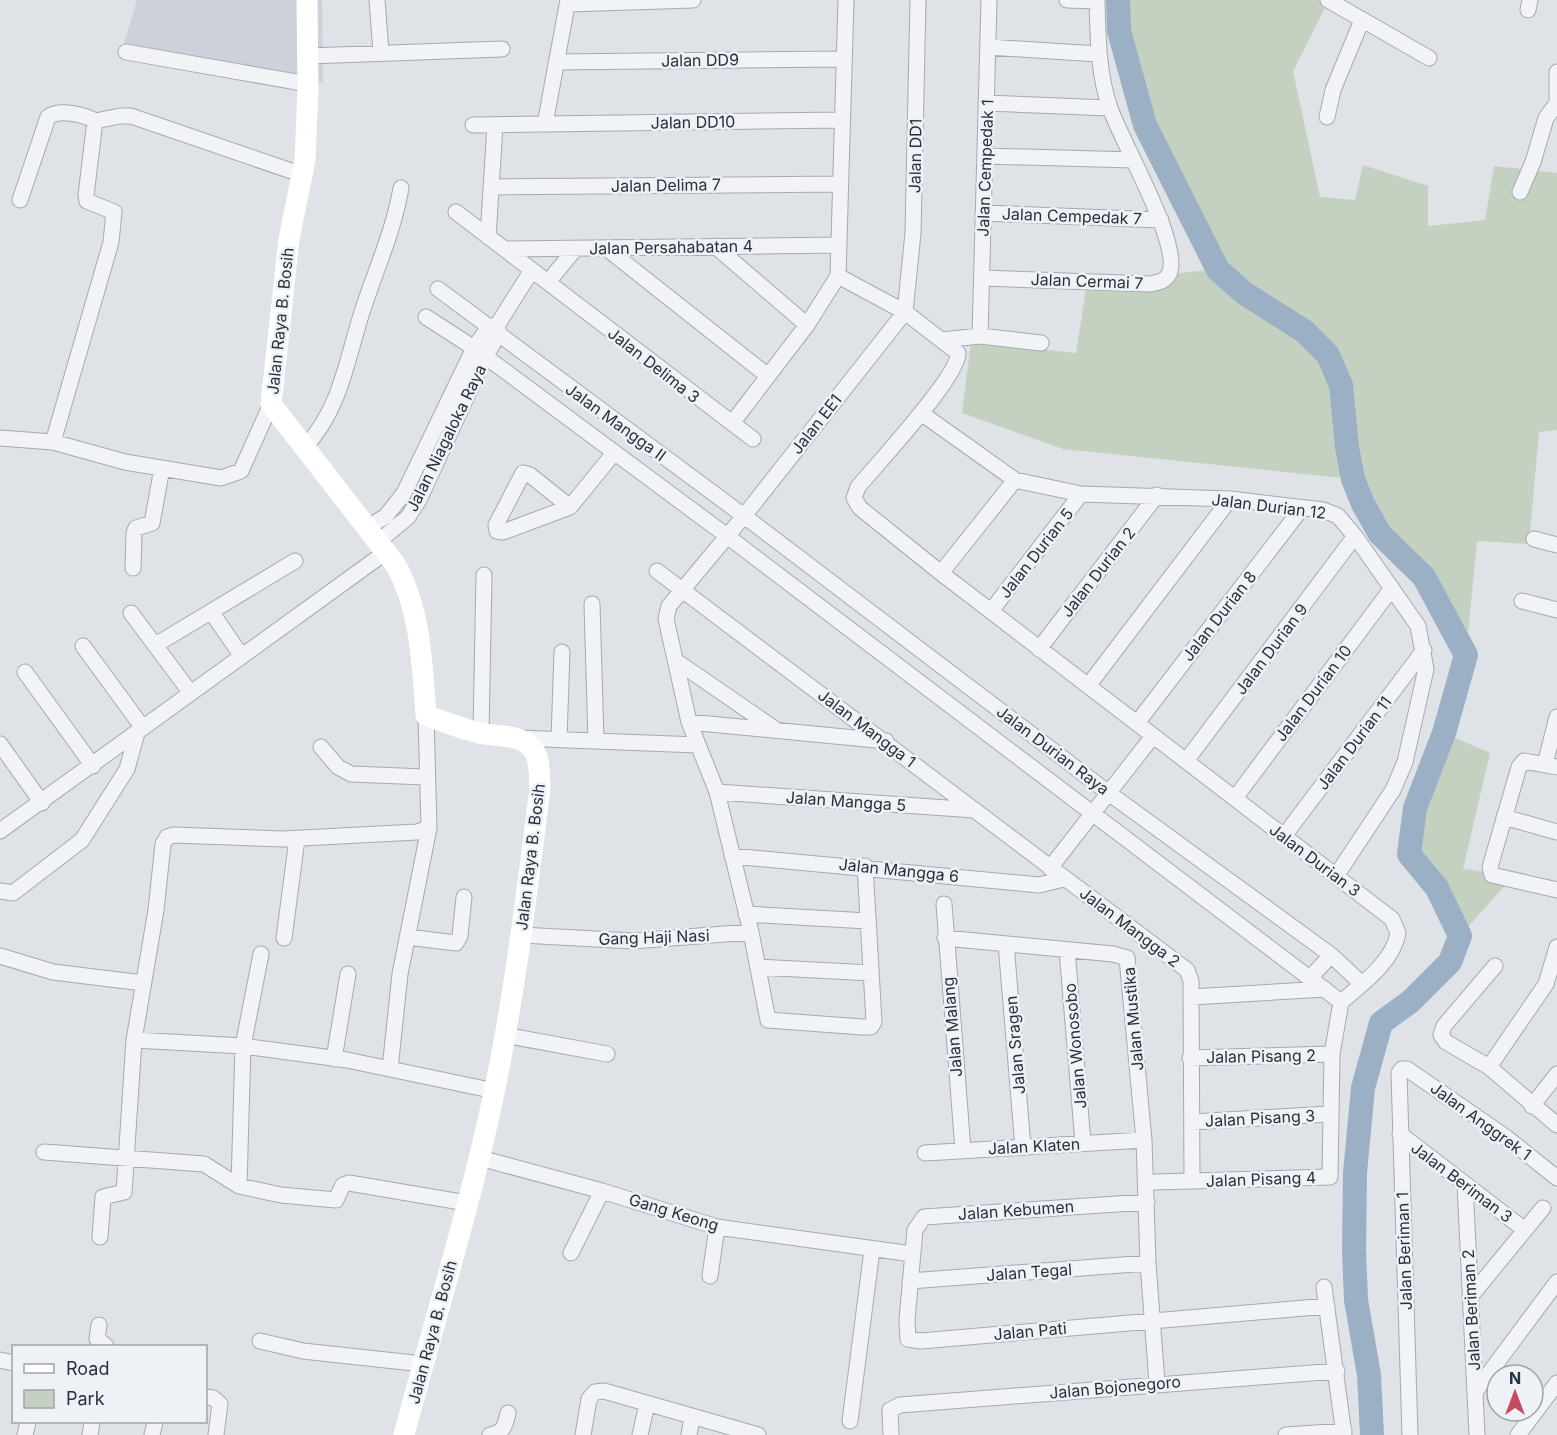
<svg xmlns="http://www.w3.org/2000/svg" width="1557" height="1435" font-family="Inter,sans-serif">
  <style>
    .built { fill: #cdd1d9 }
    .green { fill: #c5d1c0 }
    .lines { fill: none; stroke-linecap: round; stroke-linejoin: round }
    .river { stroke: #9cb0c5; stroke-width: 24 }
    .minor-casing { stroke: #a5a9b1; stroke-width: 17 }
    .minor { stroke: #f1f3f6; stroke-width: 15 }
    .secondary { stroke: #fff; stroke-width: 21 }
    .labels { text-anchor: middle; stroke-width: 5; stroke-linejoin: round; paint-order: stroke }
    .street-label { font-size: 16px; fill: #29303d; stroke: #eef1f5 }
  </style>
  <rect width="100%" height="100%" fill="#dfe2e7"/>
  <path class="built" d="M137 0H322L323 83 123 47Z"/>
  <path class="green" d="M1118 0H1329L1293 71 1320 197 1355 200 1363 165 1428 186V226L1485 220 1494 166 1557 173V430L1539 432 1529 544 1477 541 1466 655 1424 577 1380 534 1353 479 1063 449 962 413 971 342 1076 353 1087 283 1218 269C1176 183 1120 98 1118 0Z
    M1444 733 1490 753 1463 869 1514 875 1460 936 1437 888 1409 854 1415 808Z"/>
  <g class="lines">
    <path class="river" d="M1118 0 1119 31 1145 125 1218 270 1244 293 1304 331 1328 355 1341 385 1347 447 1353 479 1363 504 1380 534 1424 577 1466 655 1444 733 1415 808 1409 854 1437 888 1460 936 1450 962 1411 1001 1381 1023 1363 1088 1355 1173 1354 1251 1356 1300 1369 1375 1372 1435"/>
    <g class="minor-casing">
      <path id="minor" d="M377 0 381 52
        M846 0 838 276 905 312 958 353C960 375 876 465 858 487L854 498 860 508 941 573 1392 919 1398 933C1393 962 1362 984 1341 1002
        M1067 0 1097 1
        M1328 0 1429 58
        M568 4 693 0
        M1528 10 1530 0
        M988 47 1098 54
        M126 52 308 84
        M308 56 502 49
        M556 62 844 59
        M986 103 1109 108
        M1327 117 1333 90 1362 20
        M95 121 120 116H131L303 175
        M545 124 568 0
        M473 125 841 120
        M985 156 1133 160
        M493 187 838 184
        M1520 192 1533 162 1546 118 1557 103V72
        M20 200 48 117C59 109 84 114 95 121L86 195 87 201 114 212 111 242 53 442
        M456 212 753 439
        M983 213 1161 220
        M488 237 495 126
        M715 246 807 325
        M606 248 768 376
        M504 249 838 245
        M982 278 1150 284C1158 282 1165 282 1169 274 1183 246 1121 141 1110 108 1098 74 1098 36 1097 0
        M548 282 576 248
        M438 289 744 516 1110 794 1331 955 1362 984
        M426 317 474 348 727 536 1341 1002
        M980 336 989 0
        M942 340 980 336 1041 343
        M921 413 1015 480 1081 494 1230 499 1323 510 1338 516 1355 536 1418 626 1426 669 1405 762 1393 790 1336 876
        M729 420 736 418 807 325 838 276
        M0 438 53 442 125 462 221 478 241 471 271 404
        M304 448C342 408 347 356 364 306 377 267 394 229 401 188
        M570 507 530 475 523 473 496 525 497 531 503 532 570 507 614 453
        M367 528 386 516 404 493 474 348 488 328 498 324
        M1534 539 1557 545
        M378 542 408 517 419 500 485 357 498 335V324L532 270
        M133 568 134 533 136 528 152 523 162 468
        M657 571 1187 970 1191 981 1192 1181
        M941 573 1015 480
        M1522 601 1557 610
        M592 604 596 741
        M991 611 1081 494
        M131 613 190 692
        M212 613 241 655
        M157 644 295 561
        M83 646 143 728
        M1039 649 1157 495
        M676 661 775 729
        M25 672 93 766
        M1088 686 1230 499
        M689 722 886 741
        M1137 723 1302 508
        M481 733 484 575
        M518 738 698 745
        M559 739 562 652
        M0 744 42 803
        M321 747 338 767 351 774 425 777
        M1186 761 1355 536
        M1545 764 1557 717
        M1557 767 1524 761 1519 767 1490 867 1492 875 1557 890
        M717 792 975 810
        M1235 798 1392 588
        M1504 817 1557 832
        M0 831 386 552
        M1284 836 1424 650
        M732 856 1039 885 1064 879
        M865 866 874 1022 871 1027H862L768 1020 751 932 717 792 689 722 666 619 669 606 744 516 905 312 913 233 918 0
        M1050 868 1153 736
        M0 891 13 893 82 840 127 769 137 733
        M944 904 963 1150
        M746 914 868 921
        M521 935 633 941 751 932
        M407 937 456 943 460 936 464 897
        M284 938 297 839
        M945 938 1113 954 1127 958 1144 1140 1148 1263 1157 1383
        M1006 944 1023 1147
        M1067 950 1083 1143
        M0 956 53 972 143 983
        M1495 966 1444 1026 1441 1035 1446 1042 1489 1067 1557 1125
        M758 967 871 973
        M1311 977 1331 955
        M1191 997 1325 989
        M504 1035 607 1054
        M134 1040 243 1046 347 1060 495 1091
        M1190 1058 1332 1054
        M334 1059 348 974
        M1489 1067 1546 984 1557 947
        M390 1069 400 974 429 828
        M1532 1106 1557 1074
        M1192 1122 1329 1114
        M1400 1134 1525 1230
        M44 1152 204 1164 239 1186 281 1195 336 1200 343 1185 349 1183 467 1203
        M925 1153 1144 1140
        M480 1158 602 1191 717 1227 912 1254
        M1155 1182 1330 1177 1332 1054 1341 1002
        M1465 1184 1477 1435
        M239 1186 243 1046 261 954
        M1147 1202 924 1217 915 1230 907 1320 908 1339 921 1341 1327 1306
        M100 1237 103 1197 124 1192 134 1040 156 910 163 844 167 837 174 835 283 839 417 832 429 828 426 715
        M571 1253 602 1191
        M710 1276 717 1227
        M910 1281 1148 1263
        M1324 1287 1344 1435
        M1470 1297 1543 1208
        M99 1325 97 1339 106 1346
        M260 1341 303 1351 423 1364
        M0 1360 14 1363
        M1475 1392 1557 1282
        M206 1397 213 1398 220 1404 216 1435
        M850 1421 872 1250
        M25 1435 28 1422
        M90 1435 92 1422
        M152 1435 155 1422
        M490 1435C504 1432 505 1426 508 1413
        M583 1435 589 1399 595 1392 604 1391 758 1435
        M640 1435 647 1404
        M689 1435 692 1417
        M891 1435 890 1410 900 1405 1337 1371
        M1286 1435 1344 1431
        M1410 1435 1399 1073 1402 1069H1407L1507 1138 1557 1178
        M1518 1435 1557 1383"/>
    </g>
    <use href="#minor" class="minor"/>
    <path class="secondary" d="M307 0 308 90 305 160 289 239 271 404 395 564C421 609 422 664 426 715 443 722 461 728 479 733 496 737 519 733 532 748 541 758 539 776 540 789 527 890 515 993 494 1093 470 1208 434 1321 404 1435"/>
  </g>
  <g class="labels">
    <g class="street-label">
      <text transform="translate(700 60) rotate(-1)" y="6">Jalan DD9</text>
      <text transform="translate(693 122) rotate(-1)" y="6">Jalan DD10</text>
      <text transform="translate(915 156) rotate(-89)" y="6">Jalan DD1</text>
      <text transform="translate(985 168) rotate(-88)" y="6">Jalan Cempedak 1</text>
      <text transform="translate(666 185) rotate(-1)" y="6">Jalan Delima 7</text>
      <text transform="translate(1072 216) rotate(2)" y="6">Jalan Cempedak 7</text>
      <text transform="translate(671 247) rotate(-1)" y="6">Jalan Persahabatan 4</text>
      <text transform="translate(1087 281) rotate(2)" y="6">Jalan Cermai 7</text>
      <text transform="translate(280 321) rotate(-84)" y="6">Jalan Raya B. Bosih</text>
      <text transform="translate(654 365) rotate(38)" y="6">Jalan Delima 3</text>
      <text transform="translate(616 422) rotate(36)" y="6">Jalan Mangga II</text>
      <text transform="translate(816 424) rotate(-52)" y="6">Jalan EE1</text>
      <text transform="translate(446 438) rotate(-64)" y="6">Jalan Niagaloka Raya</text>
      <text transform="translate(1269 506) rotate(7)" y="6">Jalan Durian 12</text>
      <text transform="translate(1036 553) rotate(-52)" y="6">Jalan Durian 5</text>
      <text transform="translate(1098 572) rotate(-52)" y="6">Jalan Durian 2</text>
      <text transform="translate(1219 616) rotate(-52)" y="6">Jalan Durian 8</text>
      <text transform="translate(1271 649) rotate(-53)" y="6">Jalan Durian 9</text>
      <text transform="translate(1313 693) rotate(-53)" y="6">Jalan Durian 10</text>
      <text transform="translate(867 728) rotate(37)" y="6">Jalan Mangga 1</text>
      <text transform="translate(1354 743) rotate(-53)" y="6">Jalan Durian 11</text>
      <text transform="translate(1053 750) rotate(37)" y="6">Jalan Durian Raya</text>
      <text transform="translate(846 801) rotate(4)" y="6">Jalan Mangga 5</text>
      <text transform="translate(530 857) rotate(-83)" y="6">Jalan Raya B. Bosih</text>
      <text transform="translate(1315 860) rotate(37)" y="6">Jalan Durian 3</text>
      <text transform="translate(899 870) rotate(6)" y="6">Jalan Mangga 6</text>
      <text transform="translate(1130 927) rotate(37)" y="6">Jalan Mangga 2</text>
      <text transform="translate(654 937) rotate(-2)" y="6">Gang Haji Nasi</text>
      <text transform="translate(1133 1019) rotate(-95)" y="6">Jalan Mustika</text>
      <text transform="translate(952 1027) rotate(-95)" y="6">Jalan Malang</text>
      <text transform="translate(1015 1045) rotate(-95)" y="6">Jalan Sragen</text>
      <text transform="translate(1075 1046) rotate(-95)" y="6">Jalan Wonosobo</text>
      <text transform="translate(1261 1056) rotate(-1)" y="6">Jalan Pisang 2</text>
      <text transform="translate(1260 1118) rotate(-3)" y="6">Jalan Pisang 3</text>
      <text transform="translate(1481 1121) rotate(36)" y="6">Jalan Anggrek 1</text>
      <text transform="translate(1034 1146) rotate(-3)" y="6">Jalan Klaten</text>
      <text transform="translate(1261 1179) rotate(-2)" y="6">Jalan Pisang 4</text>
      <text transform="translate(1462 1182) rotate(37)" y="6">Jalan Beriman 3</text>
      <text transform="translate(1016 1210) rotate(-4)" y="6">Jalan Kebumen</text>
      <text transform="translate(674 1212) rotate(17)" y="6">Gang Keong</text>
      <text transform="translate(1404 1251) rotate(-92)" y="6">Jalan Beriman 1</text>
      <text transform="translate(1029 1272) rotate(-4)" y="6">Jalan Tegal</text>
      <text transform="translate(1471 1310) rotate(-93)" y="6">Jalan Beriman 2</text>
      <text transform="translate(1030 1331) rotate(-5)" y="6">Jalan Pati</text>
      <text transform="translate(432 1332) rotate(-75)" y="6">Jalan Raya B. Bosih</text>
      <text transform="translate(1115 1387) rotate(-5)" y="6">Jalan Bojonegoro</text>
    </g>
  </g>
  <rect x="12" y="1345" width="195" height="78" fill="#eef1f5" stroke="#9fa4ab" stroke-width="1.5"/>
  <rect x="24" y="1364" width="30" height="9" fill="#ffffff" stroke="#9fa4ab" stroke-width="1.5"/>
  <text x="66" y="1375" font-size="18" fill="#29303d">Road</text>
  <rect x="24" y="1390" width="30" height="18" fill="#c5d1c0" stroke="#9fa4ab" stroke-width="1.5"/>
  <text x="66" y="1405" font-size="18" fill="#29303d">Park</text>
  <g transform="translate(1515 1393)"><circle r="28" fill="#eef1f5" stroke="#9fa4ab" stroke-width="1.5"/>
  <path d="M0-4.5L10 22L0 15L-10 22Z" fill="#c54a5e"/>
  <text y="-9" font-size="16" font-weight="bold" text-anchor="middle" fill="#29303d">N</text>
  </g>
</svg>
